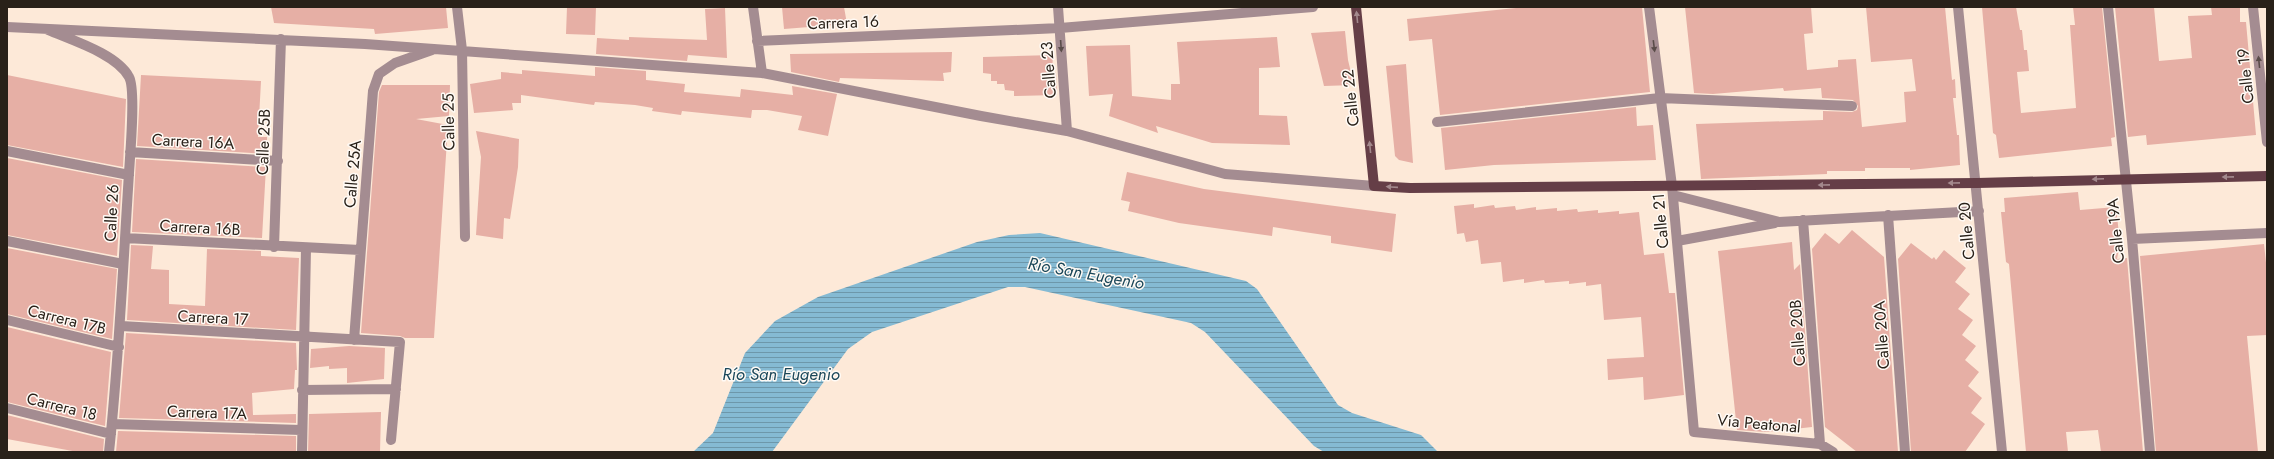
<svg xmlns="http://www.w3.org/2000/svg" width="2274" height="459" font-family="Jost,sans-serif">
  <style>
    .water { fill: url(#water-rules) }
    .building { fill: #e6afa5 }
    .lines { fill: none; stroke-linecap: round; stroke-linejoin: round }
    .street { stroke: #a48c91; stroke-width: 10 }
    .primary { stroke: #653e47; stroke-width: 10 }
    .oneway { fill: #a3898d }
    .oneway2 { fill: #5a4c49 }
    .labels { text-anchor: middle; stroke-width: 3; stroke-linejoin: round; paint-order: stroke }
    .street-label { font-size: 16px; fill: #292119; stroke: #fffaf5 }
    .water-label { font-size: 17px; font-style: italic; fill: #1b4759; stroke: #fffaf5 }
  </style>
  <defs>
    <pattern id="water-rules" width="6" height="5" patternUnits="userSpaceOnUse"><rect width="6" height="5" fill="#85bad3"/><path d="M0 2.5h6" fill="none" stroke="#6d97aa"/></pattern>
  </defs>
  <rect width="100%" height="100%" fill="#fde9d8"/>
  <path class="water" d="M1040 233 1246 281 1257 289 1338 405 1352 413 1421 435 1438 452H1324L1314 446 1205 332 1191 323 1025 287H1008L872 332 848 349 772 452H693L713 433 745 353 775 321 818 297 977 242 1009 235Z"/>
  <path class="building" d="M271 7H446L448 28 375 34 374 29 274 23Z
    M567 7H596L595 35 566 34Z
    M782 7H844L847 24 784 29Z
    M1526 7H1642L1650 92 1440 115 1432 39 1409 41 1407 19Z
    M1685 7H1811L1813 33 1804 34 1807 70 1838 67V60L1856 59 1862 127 1906 122 1904 92 1916 91 1912 59 1871 62 1866 7H1945L1952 80 1955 79 1956 98H1953L1957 135H1959L1960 165 1910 170V168H1865V171H1827V174L1701 179 1696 124 1823 120V111L1852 112 1857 110 1858 106 1853 100 1822 98 1821 88 1784 91 1783 88 1713 94 1694 93Z
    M1982 7H2016L2020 30H2022L2024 50H2027L2029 71 2017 72 2021 113 2076 108 2070 25H2075L2073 7H2102L2115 137 2111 138 2112 146 1999 158 1996 135 1993 133Z
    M2115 7H2154L2159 61 2192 58 2188 16 2212 15 2211 7H2240V22H2246L2256 135 2147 145 2146 135 2128 137Z
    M725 8 727 58 688 55 687 61 596 54 597 38 629 40V37L707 40 705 9Z
    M1345 31 1348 60 1354 85 1324 86 1311 33Z
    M1277 37 1280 67 1259 68V115L1287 116 1290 145 1212 143 1156 126 1158 133 1109 116 1113 94 1089 96 1086 46 1130 45 1132 96 1171 100V84H1180L1177 42Z
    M952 52 951 72 943 73 944 81 840 78 839 82 791 72 790 54Z
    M1053 55 1052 72H1056L1057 95 1014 96V91L1005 90 1004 84H997V81H991V74L983 73V57Z
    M1406 64 1413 163 1399 160 1395 156 1386 66Z
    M595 67 646 71V80L685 84 684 92 740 97 741 89 793 95 792 86 837 94 828 136 798 130 802 116 767 110H752L751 118 682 111 681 115 652 111 653 108 635 105 595 102 594 105 521 95V103H512L513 110 474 113 470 84 501 79V72L522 74V70L595 76Z
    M7 75 126 99 123 167 7 145Z
    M141 75 261 81 258 137H267V154L137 146Z
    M382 85H450L449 116 416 119 448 125 434 338H405L400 336 361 333 379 92Z
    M1636 107 1637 126 1653 125 1656 160 1494 165 1445 170 1441 128Z
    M476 131 519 139 518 167 510 219 504 218 503 239 476 235 481 157Z
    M7 158 122 180 117 256 7 235Z
    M136 159 266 167 262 238 132 232Z
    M1127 172 1204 189 1396 214 1392 252 1331 243V236L1304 232 1273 227 1272 236 1179 223 1128 211 1130 202 1121 200Z
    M2078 192 2080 210 2116 207 2120 243 2117 259 2127 258 2143 452H2101L2098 430 2066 432 2068 452H2026L2009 264 2006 262 2001 212H2005L2004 198Z
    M1474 204V208L1494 205 1495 208 1515 206 1516 210 1536 207V210L1557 208V211L1577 209 1578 212 1598 210V213L1619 211V214L1639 212 1644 255 1664 253 1669 293H1675L1684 395 1644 400 1643 377 1608 380 1607 359 1644 357 1641 317 1604 320 1601 284 1586 286V282L1569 284V281L1545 283 1544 280 1524 283V279L1503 282 1501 262 1481 264 1478 240 1466 242 1464 233 1457 234 1454 206Z
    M1852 230 1884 257 1898 452H1857L1825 427 1812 249 1825 233 1839 244Z
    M1792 242 1794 270 1800 264 1812 427 1766 432 1737 430 1718 251Z
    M1911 243 1932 259 1934 257 1936 260 1944 250 1966 268 1955 282 1970 294 1958 309 1973 320 1962 335 1976 346 1965 360 1979 372 1968 386 1982 398 1971 413 1985 424 1965 452H1911L1898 259Z
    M2264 244 2267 272V335L2247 336 2258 452H2156L2140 256Z
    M131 245 153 246 151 269 169 270V304L205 306 207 249 261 251V256L299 258 296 330 127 320Z
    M7 248 117 269 112 339 7 314Z
    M7 327 111 352 105 426 7 402Z
    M126 333 296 343 297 370H295L294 389 252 393 253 415 296 414V423L119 418Z
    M349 346 385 348 384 379 347 383V368L329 369V366L310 368 311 349Z
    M381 412 380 452H308L309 414Z
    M7 415 104 439 103 452H78L7 439Z
    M118 431 296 436V452H116Z"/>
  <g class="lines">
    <path class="street" d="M457 7 462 50 465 237
      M753 7 762 73
      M1058 7 1067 131
      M1649 7 1672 186 1694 432 1820 444 1833 452
      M1958 7 2002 452
      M2108 7 2132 239 2150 452
      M2253 7 2267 142
      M7 27 365 44 762 73 981 116 1067 131 1225 174 1374 186
      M48 30C71 40 117 54 129 77 136 89 130 156 129 173 123 266 119 359 109 452
      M757 41 1060 28 1313 7
      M1437 122 1660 98 1852 106
      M7 151 129 175
      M130 152 278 161
      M1673 195 1779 222 1979 211
      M1888 215 1905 452
      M1803 220 1820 444
      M125 238 360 250
      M2132 239 2267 233
      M7 241 123 264
      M1677 241 1775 223
      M274 247 281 39
      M7 320 119 347
      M121 326 400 342 391 440
      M354 340 373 91 379 74 395 63 432 50
      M302 390 396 389
      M7 408 111 434
      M112 424 301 430
      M302 452 306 248"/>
    <path class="primary" d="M1356 7 1374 186 1410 188 1977 183 2267 176"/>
  </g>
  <defs><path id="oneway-solid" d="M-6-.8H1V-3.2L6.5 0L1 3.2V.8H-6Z"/></defs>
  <g class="oneway">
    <use href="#oneway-solid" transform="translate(1357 17) rotate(-96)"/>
    <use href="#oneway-solid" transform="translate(1370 147) rotate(-96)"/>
    <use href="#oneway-solid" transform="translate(2228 177) rotate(179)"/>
    <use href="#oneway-solid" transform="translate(2098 179) rotate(178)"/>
    <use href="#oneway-solid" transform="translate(1954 183) rotate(179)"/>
    <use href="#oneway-solid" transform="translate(1824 185) rotate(179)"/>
    <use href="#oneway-solid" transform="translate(1392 187) rotate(-176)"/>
  </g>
  <g class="oneway2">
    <use href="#oneway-solid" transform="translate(1061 46) rotate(86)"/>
    <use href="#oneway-solid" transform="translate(1654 46) rotate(83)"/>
    <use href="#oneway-solid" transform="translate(2259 62) rotate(-96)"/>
  </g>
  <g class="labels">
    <g class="street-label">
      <text transform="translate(843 22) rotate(-2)" y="6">Carrera 16</text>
      <text transform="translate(1048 70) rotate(-94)" y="6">Calle 23</text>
      <text transform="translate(2245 76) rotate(-96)" y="6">Calle 19</text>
      <text transform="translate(1350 98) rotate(-96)" y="6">Calle 22</text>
      <text transform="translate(448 122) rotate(-91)" y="6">Calle 25</text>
      <text transform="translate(193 141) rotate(3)" y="6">Carrera 16A</text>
      <text transform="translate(263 142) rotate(-88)" y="6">Calle 25B</text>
      <text transform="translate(352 174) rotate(-85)" y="6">Calle 25A</text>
      <text transform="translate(111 213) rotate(-87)" y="6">Calle 26</text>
      <text transform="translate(1660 221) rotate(-95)" y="6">Calle 21</text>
      <text transform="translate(200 227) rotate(3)" y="6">Carrera 16B</text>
      <text transform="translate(1966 231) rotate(-95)" y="6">Calle 20</text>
      <text transform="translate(2115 231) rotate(-96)" y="6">Calle 19A</text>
      <text transform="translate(213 317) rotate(3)" y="6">Carrera 17</text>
      <text transform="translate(67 319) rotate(14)" y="6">Carrera 17B</text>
      <text transform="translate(1797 333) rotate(-94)" y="6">Calle 20B</text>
      <text transform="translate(1881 335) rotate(-94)" y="6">Calle 20A</text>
      <text transform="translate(62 406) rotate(14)" y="6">Carrera 18</text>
      <text transform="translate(207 412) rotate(2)" y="6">Carrera 17A</text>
      <text transform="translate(1759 423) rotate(5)" y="6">Vía Peatonal</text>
    </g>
    <g class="water-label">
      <text transform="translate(1086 273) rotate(10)" y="6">Río San Eugenio</text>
      <text x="781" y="380">Río San Eugenio</text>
    </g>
  </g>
  <rect width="2274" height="459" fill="none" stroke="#292119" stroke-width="16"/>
</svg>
